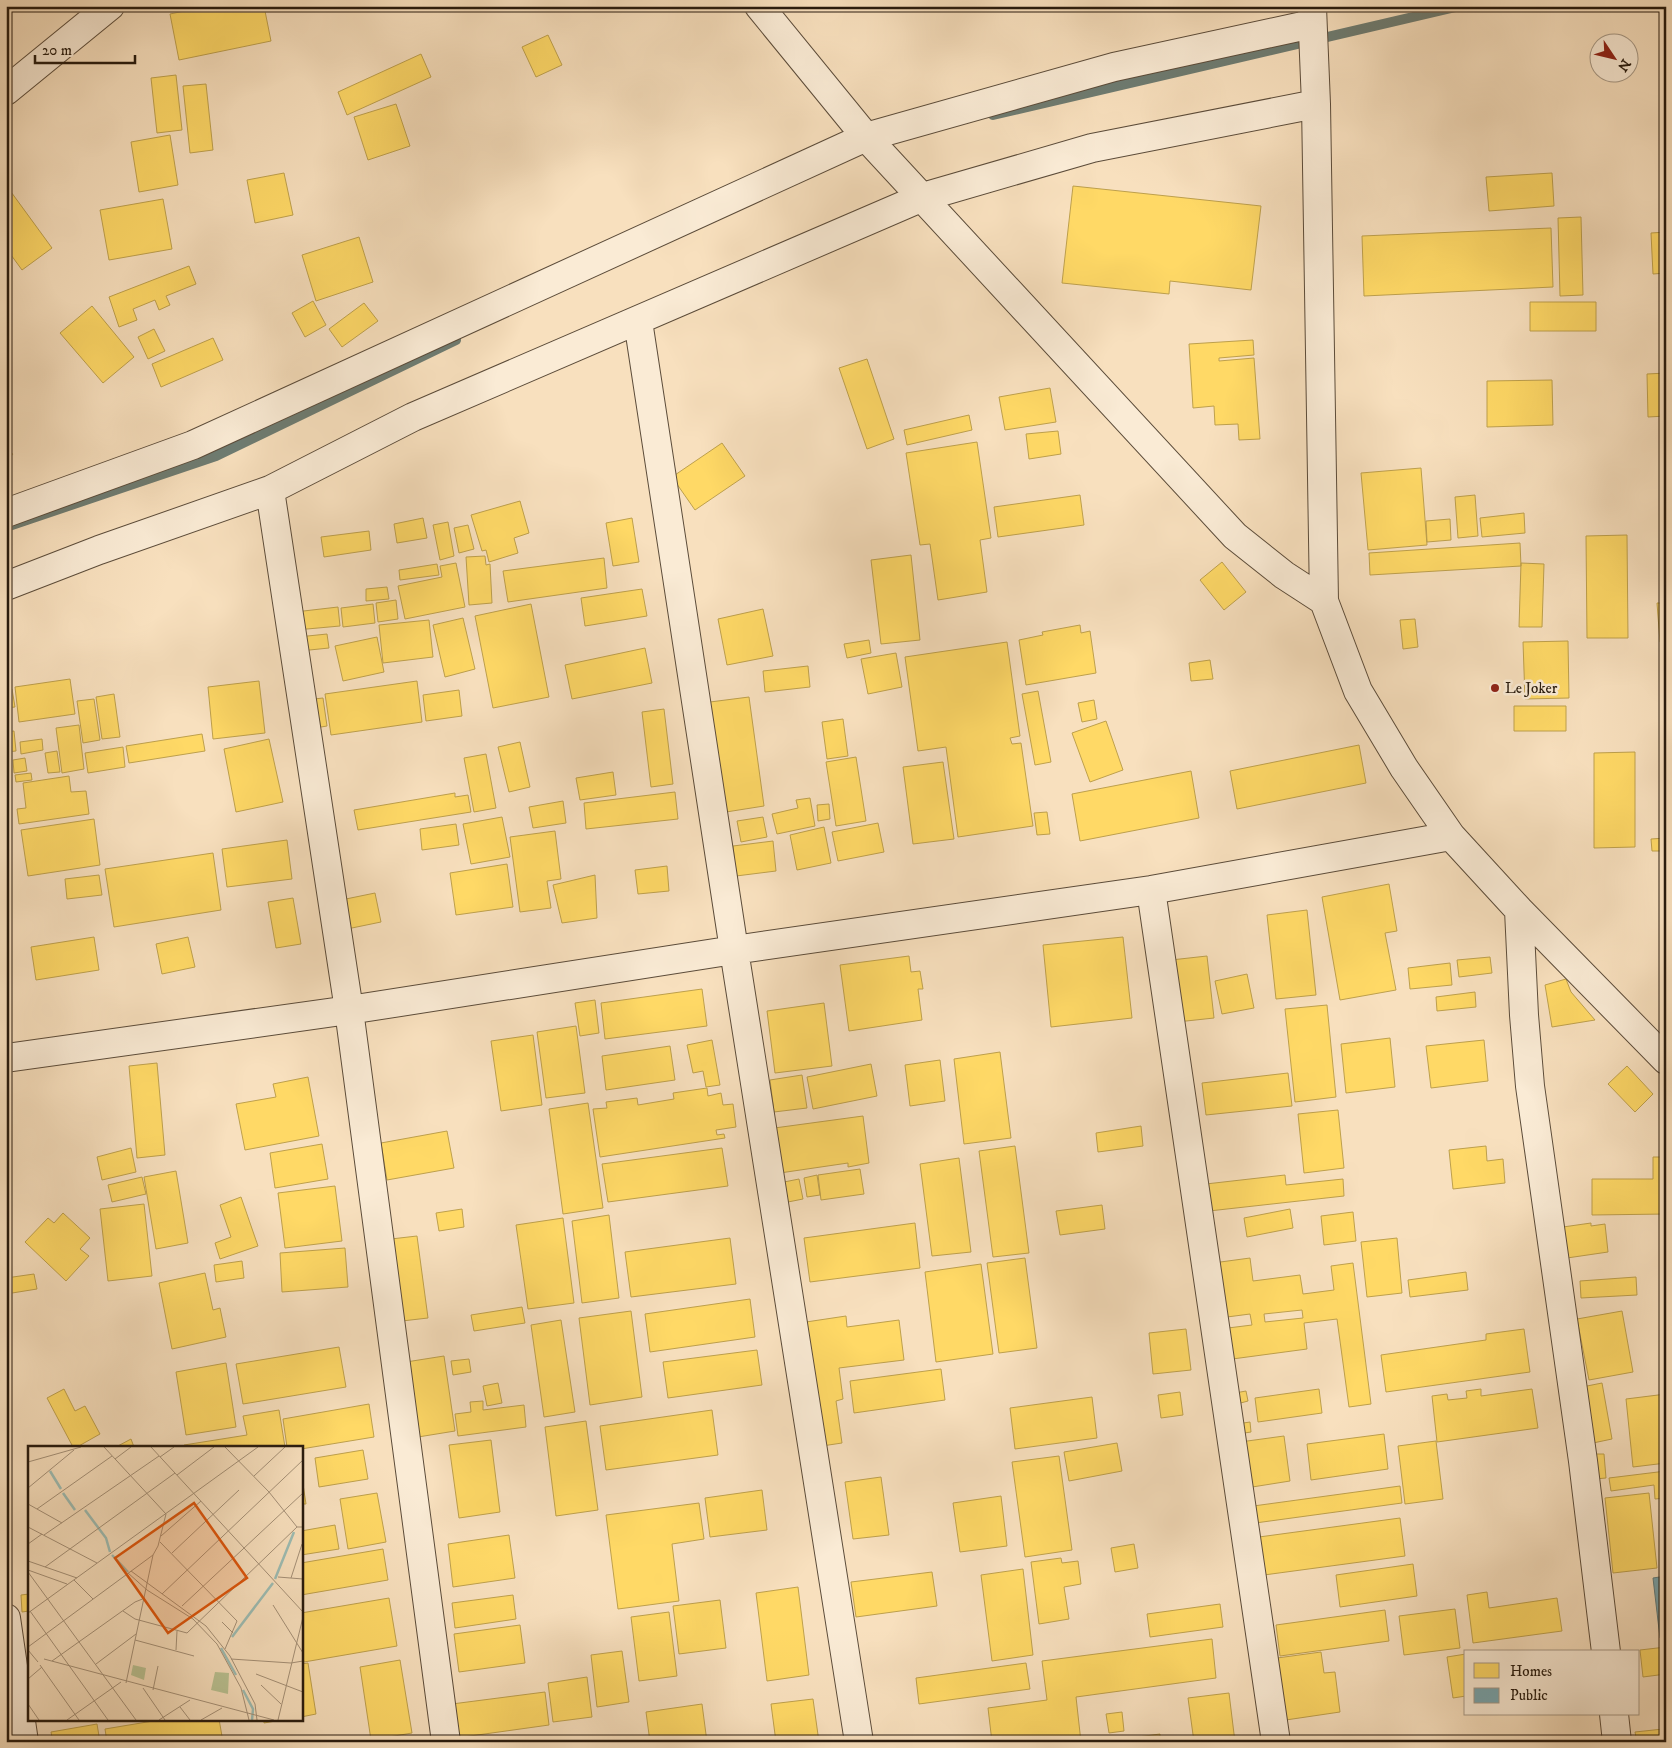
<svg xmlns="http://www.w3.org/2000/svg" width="1672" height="1748" font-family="'IM FELL DW Pica',serif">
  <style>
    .homes { fill: #ffd966; stroke: #bea04c; fill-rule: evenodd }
    .public { fill: #76a5af; stroke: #5f7c7f }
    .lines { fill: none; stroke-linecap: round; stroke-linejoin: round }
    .stream { stroke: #6e7c72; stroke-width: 10 }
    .minor-casing { stroke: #5c4c3a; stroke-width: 30 }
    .minor { stroke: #faebd5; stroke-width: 28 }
    .poi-dot { fill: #8f2418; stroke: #faebd5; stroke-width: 2 }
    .labels { text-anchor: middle; stroke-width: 5; stroke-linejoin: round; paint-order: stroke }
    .poi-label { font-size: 15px; fill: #281b0e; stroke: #faebd5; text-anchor: start }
    .inset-river { fill: none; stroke: #9dbdb4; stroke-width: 2.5 }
    .inset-road { fill: none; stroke: #a59178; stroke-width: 1 }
    .view { fill: #de560c; fill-opacity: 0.15; stroke: #de560c; stroke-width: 2.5 }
    .inset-edge { fill: none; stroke: #281b0e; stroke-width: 2.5 }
  </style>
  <rect width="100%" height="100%" fill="#f8e0be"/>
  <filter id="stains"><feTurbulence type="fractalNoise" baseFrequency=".004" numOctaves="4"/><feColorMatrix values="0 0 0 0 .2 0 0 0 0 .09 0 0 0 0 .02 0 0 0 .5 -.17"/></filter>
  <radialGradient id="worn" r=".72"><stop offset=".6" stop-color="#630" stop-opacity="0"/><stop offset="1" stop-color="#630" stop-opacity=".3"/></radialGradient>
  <path class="homes" d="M208 6H264L271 41 179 60 170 14Z
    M548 35 562 65 536 77 522 47Z
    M421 54 431 77 347 115 338 92Z
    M176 75 182 130 157 133 151 78Z
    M206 84 213 150 190 153 183 86Z
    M396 104 410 146 368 160 354 117Z
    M170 135 178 185 139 192 131 142Z
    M284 173 293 215 255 223 247 180Z
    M1552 173 1554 206 1489 211 1486 177Z
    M6 185 52 248 22 270 6 248Z
    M1073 186 1261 206 1251 290 1170 281 1169 294 1062 283Z
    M163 199 172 249 109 260 100 210Z
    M1581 217 1583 295 1560 296 1558 218Z
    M1551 228 1553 287 1364 296 1362 236Z
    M1666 232V273L1653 274 1651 233Z
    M359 237 373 282 316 301 302 255Z
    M189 266 196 284 166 296 170 305 159 310 155 300 133 309 137 320 119 327 109 297Z
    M313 301 326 325 305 337 292 313Z
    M1530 302H1596V331H1530Z
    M364 303 378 321 342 347 329 329Z
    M92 306 134 357 103 383 60 333Z
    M154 329 165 351 148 359 138 337Z
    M213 338 223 360 161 387 152 364Z
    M1253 340 1254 355 1219 358V361L1254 358 1260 439 1239 440 1238 424 1215 425 1214 406 1193 408 1189 344Z
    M867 359 894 439 867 449 839 368Z
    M1666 373V416L1648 417 1647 374Z
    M1552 380 1553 425 1487 427V381Z
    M1050 388 1056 422 1005 430 999 397Z
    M969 415 972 430 907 445 904 430Z
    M1058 431 1061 454 1029 459 1026 434Z
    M977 442 991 538 980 540 987 592 938 600 930 544 920 545 906 453Z
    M722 443 745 476 695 510 672 477Z
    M6 449 13 454 6 462Z
    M1421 468 1427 545 1368 550 1361 473Z
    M1080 495 1084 525 998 537 994 507Z
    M1475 495 1478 536 1458 538 1455 497Z
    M520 501 529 533 514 538 518 553 489 562 486 550 482 551 471 515Z
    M1524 513 1525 533 1482 537 1480 518Z
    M423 518 427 538 397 543 394 524Z
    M632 518 639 562 613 566 606 523Z
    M1450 519 1451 540 1427 542 1426 521Z
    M448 522 454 556 440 560 433 525Z
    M468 525 474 549 459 553 454 528Z
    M369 531 371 550 324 557 321 537Z
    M1627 535 1628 638H1587L1586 536Z
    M1520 543 1521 566 1370 575 1369 553Z
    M911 555 920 640 881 644 871 560Z
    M485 556 486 565 490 564 492 603 469 605 466 557Z
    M604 558 607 588 508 602 503 571Z
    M1222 562 1246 592 1224 610 1200 580Z
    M456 563 465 607 405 619 398 586 442 577 440 566Z
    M1521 563 1544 564 1542 627H1519Z
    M437 564 439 575 400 580 399 570Z
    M387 587 389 599 366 601V589Z
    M642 589 647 616 585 626 581 598Z
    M396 600 398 619 378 622 376 603Z
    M1657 603H1666V642H1660Z
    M373 604 375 623 343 627 341 608Z
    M531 604 549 697 493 708 475 616Z
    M338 607 340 626 296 630 295 612Z
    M763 609 773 656 727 665 718 619Z
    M463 618 475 669 445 677 433 625Z
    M1415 619 1418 647 1403 649 1400 620Z
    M429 620 433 657 383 663 379 625Z
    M1080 625 1081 633 1090 631 1096 673 1026 685 1019 640 1043 635 1042 632Z
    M327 634 329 648 300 651 298 637Z
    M377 637 384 672 343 681 335 646Z
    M869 640 871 653 847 658 844 644Z
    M1568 641 1569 698 1525 699 1523 642Z
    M1007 642 1020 736 1010 738 1012 744 1021 743 1033 826 958 837 946 747 918 751 905 657Z
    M645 648 652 683 572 699 565 665Z
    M896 653 902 687 868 694 861 659Z
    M1210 660 1213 679 1191 681 1189 663Z
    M808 666 810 687 765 692 763 671Z
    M70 679 75 714 19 722 15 687Z
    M259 681 265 733 213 739 208 687Z
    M417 681 422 722 331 735 325 694Z
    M12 689 15 707 6 708V690Z
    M459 690 462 716 426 721 423 695Z
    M1038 691 1051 762 1035 765 1022 694Z
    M114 694 120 737 102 739 96 697Z
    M749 697 764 806 726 812 710 702Z
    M323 698 327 726 309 729 305 700Z
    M94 699 100 740 83 743 77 701Z
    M1094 700 1097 719 1082 722 1078 703Z
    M1514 706H1566V731H1514Z
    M664 709 673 784 651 787 642 712Z
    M6 711H9L11 724 6 725Z
    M843 719 848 756 827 759 822 722Z
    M1106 721 1123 770 1090 782 1072 733Z
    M79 725 84 769 62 773 56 728Z
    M14 731 16 751 6 752V732Z
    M202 734 205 751 129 763 126 746Z
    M42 739 43 750 21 754 20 742Z
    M269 739 283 802 236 812 224 749Z
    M520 742 530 787 509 792 498 747Z
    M1359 745 1366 783 1237 809 1230 771Z
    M123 747 125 767 88 773 85 753Z
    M57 751 60 772 48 773 45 753Z
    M1635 752V847L1594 848V753Z
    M486 754 496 808 474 812 464 758Z
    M856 757 866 821 836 826 826 762Z
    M25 758 27 771 14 773 13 760Z
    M943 762 954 839 913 844 903 767Z
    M1191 771 1199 818 1080 841 1072 794Z
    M613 772 616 795 580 800 576 778Z
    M31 773 32 780 16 782 15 775Z
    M69 776 71 792 86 791 89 814 19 824 17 809 26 808 23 783Z
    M675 792 678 819 586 829 584 803Z
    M6 793 11 826H6Z
    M455 793V797L468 795 471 812 358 830 354 810Z
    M810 798 815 826 777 834 772 814 798 808 796 800Z
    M563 801 566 823 533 828 529 807Z
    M829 804 830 819 818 821 817 805Z
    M1047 812 1050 834 1037 835 1034 813Z
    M502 817 510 857 471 864 463 824Z
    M763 817 767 837 741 842 737 821Z
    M94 819 100 865 28 876 21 830Z
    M878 823 884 852 838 861 832 832Z
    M456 824 459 845 422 850 420 829Z
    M824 827 831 863 797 870 790 835Z
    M555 831 561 879 547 881 551 908 520 912 510 837Z
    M1666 838V851H1652L1651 839Z
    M287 840 292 879 227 887 222 849Z
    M773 841 776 871 736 876 733 846Z
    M213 853 221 910 114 927 105 869Z
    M507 864 513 907 456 915 450 873Z
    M667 866 669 891 638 894 635 870Z
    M99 875 102 895 67 899 65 879Z
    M595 875 597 918 562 923 553 885Z
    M1389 884 1397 931 1385 933 1396 990 1340 1000 1322 897Z
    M375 893 381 922 347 929 341 900Z
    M293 898 301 944 276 948 268 902Z
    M1307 910 1316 995 1276 999 1267 915Z
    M94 937 99 970 36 980 31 947Z
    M188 937 195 967 162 974 156 944Z
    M1123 937 1132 1018 1051 1027 1043 945Z
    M909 956 911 972 920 971 923 989H918L922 1020 849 1031 840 965Z
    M1207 956 1214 1018 1177 1022 1171 960Z
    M1490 957 1492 973 1459 977 1457 960Z
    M1450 963 1452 985 1410 989 1408 968Z
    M1247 974 1254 1008 1222 1014 1215 981Z
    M1566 979 1571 992 1595 1020 1552 1027 1545 985Z
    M702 989 707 1026 605 1039 601 1003Z
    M1475 992 1476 1007 1437 1011 1436 997Z
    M595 1000 599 1033 580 1036 575 1003Z
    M824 1003 832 1066 775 1073 767 1011Z
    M1327 1005 1336 1097 1295 1102 1285 1009Z
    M576 1026 585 1093 546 1098 537 1032Z
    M533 1035 542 1105 501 1111 491 1041Z
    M1390 1038 1395 1087 1346 1093 1341 1044Z
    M712 1040 720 1085 706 1087 703 1071 693 1073 687 1045Z
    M1484 1040 1488 1081 1431 1088 1426 1046Z
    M670 1046 675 1080 606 1090 602 1056Z
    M1000 1052 1011 1138 964 1144 954 1059Z
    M940 1060 945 1101 910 1106 905 1065Z
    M157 1063 165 1155 137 1158 129 1066Z
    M871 1064 877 1096 813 1109 807 1077Z
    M1627 1066 1653 1094 1635 1112 1608 1084Z
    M1288 1073 1292 1106 1206 1115 1202 1083Z
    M802 1075 807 1108 774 1112 770 1080Z
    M308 1077 319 1136 245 1150 236 1104 276 1097 273 1084Z
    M707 1088 708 1096 721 1093 723 1105 733 1104 736 1127 716 1130 717 1135 724 1134 725 1138 600 1157 593 1109 607 1108 606 1102 637 1098 638 1105 674 1099 673 1093Z
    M588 1103 603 1208 563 1214 549 1109Z
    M1338 1110 1344 1168 1304 1173 1298 1114Z
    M863 1116 869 1163 848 1167V1163L773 1174 767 1129Z
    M1141 1126 1143 1146 1098 1152 1096 1133Z
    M447 1131 454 1168 387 1180 381 1143Z
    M322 1144 328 1179 275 1188 270 1153Z
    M1015 1146 1029 1253 993 1257 979 1151Z
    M1486 1146 1487 1161 1503 1159 1505 1183 1453 1189 1449 1150Z
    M131 1148 136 1172 102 1180 97 1157Z
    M722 1148 728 1186 608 1202 602 1164Z
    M1653 1157H1666V1214L1592 1215V1179H1653Z
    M959 1158 971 1252 932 1256 920 1164Z
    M860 1169 864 1194 821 1200 818 1175Z
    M176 1171 188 1243 156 1249 144 1177Z
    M817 1175 820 1195 807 1197 804 1178Z
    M1285 1175 1286 1185 1343 1179 1344 1196 1200 1212 1197 1185Z
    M142 1177 146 1194 112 1202 108 1185Z
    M799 1179 803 1199 788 1202 784 1182Z
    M335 1186 342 1241 285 1248 278 1193Z
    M241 1197 258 1246 220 1259 215 1243 231 1237 220 1205Z
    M144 1204 152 1276 108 1281 100 1209Z
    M1102 1205 1105 1229 1060 1235 1056 1211Z
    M462 1209 464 1227 439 1231 436 1213Z
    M1290 1209 1293 1228 1247 1237 1244 1218Z
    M1353 1212 1356 1241 1324 1245 1321 1216Z
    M63 1213 90 1238 80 1249 89 1256 66 1281 25 1242 48 1218 54 1223Z
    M609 1215 619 1298 582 1303 572 1221Z
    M563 1218 574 1303 528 1309 516 1225Z
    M915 1223 920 1268 810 1282 804 1238Z
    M1591 1223V1226L1605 1224 1608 1252 1567 1258 1563 1227Z
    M417 1236 428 1318 402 1321 391 1239Z
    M730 1238 736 1284 631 1297 625 1252Z
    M1397 1238 1402 1293 1367 1297 1361 1242Z
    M345 1248 348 1287 282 1292 280 1253Z
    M1025 1258 1037 1348 999 1353 987 1263Z
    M1250 1258 1253 1281 1300 1275 1303 1294 1334 1290 1331 1266 1353 1263 1371 1404 1349 1407 1337 1319 1304 1323 1307 1349 1225 1360 1213 1263ZM1302 1310 1303 1318 1265 1322 1264 1314ZM1250 1314 1252 1325 1228 1328 1227 1317Z
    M242 1261 244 1278 216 1282 214 1265Z
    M981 1264 993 1354 936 1362 925 1272Z
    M1466 1272 1468 1290 1410 1297 1408 1280Z
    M205 1273 213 1310 220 1308 226 1337 172 1349 159 1283Z
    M34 1274 37 1289 6 1294V1278Z
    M1636 1277 1637 1295 1581 1298 1580 1281Z
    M750 1299 755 1337 650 1352 645 1314Z
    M522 1307 525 1323 474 1331 471 1315Z
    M631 1311 642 1397 590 1405 579 1318Z
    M1622 1311 1633 1372 1589 1380 1577 1319Z
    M846 1316 847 1327 899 1320 904 1360 839 1368 843 1399 836 1401 842 1443 822 1446 806 1322Z
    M561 1320 575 1412 544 1417 531 1325Z
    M1186 1329 1191 1370 1153 1374 1149 1333Z
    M1524 1329 1530 1372 1386 1392 1381 1355 1486 1340V1334Z
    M339 1347 346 1387 243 1404 236 1364Z
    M757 1350 762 1385 668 1398 663 1362Z
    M444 1356 455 1431 418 1437 406 1362Z
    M469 1359 471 1372 453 1375 451 1361Z
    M226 1363 236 1427 186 1435 176 1372Z
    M941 1369 945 1400 854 1413 850 1381Z
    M498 1383 502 1403 487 1406 483 1386Z
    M1602 1383 1612 1439 1593 1443 1582 1387Z
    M64 1389 75 1411 85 1406 100 1434 77 1447H73L47 1398Z
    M1319 1389 1322 1413 1258 1422 1255 1398Z
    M1481 1389V1396L1532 1389 1538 1428 1437 1442 1432 1396 1447 1394 1448 1400 1467 1398 1466 1391Z
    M1246 1391 1248 1401 1237 1404 1235 1393Z
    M1180 1392 1183 1415 1161 1418 1158 1395Z
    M1666 1394V1463L1633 1467 1626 1399Z
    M1092 1397 1097 1438 1015 1449 1010 1408Z
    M483 1401V1410L524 1405 526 1427 458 1436 455 1414 471 1412 470 1402Z
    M369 1404 374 1437 301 1449V1447H287L283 1419Z
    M279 1410 285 1447H184V1445L247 1435 243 1416Z
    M712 1410 718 1455 606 1470 600 1426Z
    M586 1421 598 1510 556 1516 545 1427Z
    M1250 1422 1251 1432 1238 1434 1237 1424Z
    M1384 1434 1388 1469 1311 1480 1307 1444Z
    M1284 1436 1290 1481 1246 1488 1240 1442Z
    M131 1439 134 1447H116Z
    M491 1440 500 1512 459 1518 449 1445Z
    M1436 1441 1443 1499 1405 1504 1398 1446Z
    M1117 1443 1122 1471 1069 1481 1064 1452Z
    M363 1450 368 1479 319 1487 315 1458Z
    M1593 1454H1604L1606 1478 1595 1479Z
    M1059 1456 1072 1550 1025 1557 1012 1462Z
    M301 1471 306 1504H301Z
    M1666 1471V1498L1655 1499 1654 1485 1611 1491 1609 1478Z
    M881 1477 889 1535 853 1539 845 1482Z
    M1400 1486 1402 1503 1248 1524 1246 1507Z
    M762 1490 767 1530 710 1537 705 1498Z
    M377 1493 386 1542 348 1549 340 1499Z
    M1649 1493 1657 1568 1613 1573 1605 1498Z
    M1001 1496 1007 1546 960 1552 953 1503Z
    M699 1503 704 1539 672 1544 679 1601 618 1609 606 1515Z
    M1400 1518 1405 1556 1264 1575 1259 1537Z
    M335 1525 339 1549 301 1555V1531Z
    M509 1535 515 1578 453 1587 448 1544Z
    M1134 1544 1138 1568 1115 1572 1111 1548Z
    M383 1549 388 1580 301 1595V1563Z
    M1061 1558 1062 1563 1078 1561 1081 1584 1064 1587 1069 1619 1039 1624 1031 1562Z
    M1413 1564 1417 1596 1340 1607 1336 1575Z
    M1023 1569 1033 1655 992 1661 981 1575Z
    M932 1572 937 1606 856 1617 851 1582Z
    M798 1587 809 1675 767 1681 756 1593Z
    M1487 1592 1489 1608 1557 1598 1562 1631 1473 1643 1467 1595Z
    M29 1594V1611L22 1612 21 1595Z
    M513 1595 516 1619 455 1628 452 1603Z
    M389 1598 397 1646 304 1662 301 1647V1613Z
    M720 1600 726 1648 679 1654 673 1606Z
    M1220 1604 1223 1627 1150 1637 1147 1614Z
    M1455 1609 1460 1648 1404 1655 1399 1616Z
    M1385 1610 1389 1641 1280 1656 1276 1625Z
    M669 1612 677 1676 639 1681 631 1617Z
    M520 1625 525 1663 459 1672 454 1634Z
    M1212 1639 1216 1678 1076 1697 1081 1742H992L988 1708 1047 1700 1042 1661Z
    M1666 1647V1674L1643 1677 1640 1650Z
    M622 1651 629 1702 597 1707 591 1655Z
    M1321 1652 1324 1673 1335 1672 1340 1712 1279 1721 1270 1659Z
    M1466 1654V1696L1453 1698 1447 1657Z
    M400 1660 412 1733 371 1740 360 1667Z
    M308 1663 316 1714 301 1717V1664Z
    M1026 1663 1030 1689 919 1704 916 1678Z
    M587 1677 592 1717 553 1722 548 1683Z
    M545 1692 549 1725 456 1738 452 1704Z
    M1229 1693 1235 1742H1194L1188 1698Z
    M813 1699 819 1742H776L771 1704Z
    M702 1704 707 1742H650L646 1712Z
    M1122 1712 1124 1731 1109 1733 1106 1714Z
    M165 1719H219L223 1742H107L105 1729Z
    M264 1719H287L264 1723Z
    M97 1724 100 1742H53L51 1732Z
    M1663 1729 1665 1742H1637L1635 1732Z
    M1160 1734V1742H1108V1741Z"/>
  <path class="public" d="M1666 1576V1637L1660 1638 1653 1578Z"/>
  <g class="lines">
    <path class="stream" d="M993 115 1460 6
      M6 527 216 456 456 340"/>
    <g class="minor-casing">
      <path id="minor" d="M759 6 866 137 1235 536 1284 575 1324 601
        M1312 7 1316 104 1324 601 1358 691 1404 768 1451 836 1519 910 1666 1060
        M6 91 110 6
        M638 321 734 950 859 1742
        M270 490 349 1010 446 1742
        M6 513 193 445 866 137 1114 67 1312 24
        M6 586 99 550 270 490 413 417 923 197 1092 148 1316 104
        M1151 890 1276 1742
        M1519 910 1524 1015 1530 1086 1583 1461 1606 1652
        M6 1058 349 1010 734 950 1151 890 1451 836
        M6 1618 24 1742
        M1614 1714 1617 1742"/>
    </g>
    <use href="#minor" class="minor"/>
  </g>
  <circle class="poi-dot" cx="1495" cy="688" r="5"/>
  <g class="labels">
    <g class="poi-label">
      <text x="1505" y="693">Le Joker</text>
    </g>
  </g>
  <g transform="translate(28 1446)">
    <rect width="275" height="275" fill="#f8e0be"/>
    <path d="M105 219 118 222 116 234 103 229ZM187 226 201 227 200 248 183 244Z" fill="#bac394"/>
    <path class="inset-river" d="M22 25 33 43M35 47 47 64M57 64 78 92 82 106M84 109 100 126M247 133 266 86M204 191 245 137M193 202 208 229M215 244 225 263 224 274"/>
    <path class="inset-road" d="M123 1 275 166M197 1 241 46 269 81M132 11 146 1M87 13 103 1M0 16 53 1M149 29 186 1M226 30 257 1M0 42 46 4M0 58 34 77M9 63 84 10M0 81 69 117M16 89 131 10M133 90 173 55M132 96 209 175 197 203M0 98 14 88M144 107 211 44M0 115 49 132M17 121 147 27M0 124 39 138M103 125 178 180 202 210 227 258 229 274M0 126 108 274M100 127 119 144 165 173 189 198 213 242 221 274M250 131 275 133M263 132 274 98M46 134 65 153M134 148 275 14M245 159 275 207M154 160 275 47M2 165 80 274M95 165 107 173 159 187 269 81H275M0 167 230 1M194 176 205 187M107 194 166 210M0 201 125 109 130 100 138 68 76 1M0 204 10 216M148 204 149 185M16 213 246 274M203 213 263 217 275 215M24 215 107 156 117 152M68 218 108 188M12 219 51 274M228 228 275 246M0 233 14 221M98 237 125 109M233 239 253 258M115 242 137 274M125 244 130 220M0 258 11 274M152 261 162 274M39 274 93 236M131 274 162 254M173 274 194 262M250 274 275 171"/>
    <path class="view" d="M166 57 219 132 140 187 87 112Z"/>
    <rect width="275" height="275" class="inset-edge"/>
  </g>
  <rect width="1672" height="1748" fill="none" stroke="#f8e0be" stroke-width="25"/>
  <rect x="8" y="8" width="1657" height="1733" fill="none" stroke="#281b0e" stroke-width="2.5"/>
  <rect x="12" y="12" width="1647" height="1723" fill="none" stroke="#281b0e"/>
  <rect x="1464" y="1650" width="175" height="65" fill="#faebd5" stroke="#a69885"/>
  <rect x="1474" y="1663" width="25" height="15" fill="#ffd966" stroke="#a69885"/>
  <text x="1510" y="1676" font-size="15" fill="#281b0e">Homes</text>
  <rect x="1474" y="1688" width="25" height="15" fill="#76a5af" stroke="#a69885"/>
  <text x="1510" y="1700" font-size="15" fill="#281b0e">Public</text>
  <g transform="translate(1614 58) rotate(125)"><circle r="24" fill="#faebd5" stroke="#a69885"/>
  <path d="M0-4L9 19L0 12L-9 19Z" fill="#8f2418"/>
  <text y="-8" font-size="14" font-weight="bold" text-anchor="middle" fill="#281b0e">N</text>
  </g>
  <path d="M35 55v8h100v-8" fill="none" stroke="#281b0e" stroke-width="2.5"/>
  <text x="42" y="55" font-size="15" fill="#281b0e" stroke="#faebd5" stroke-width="4" paint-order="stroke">20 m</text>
  <rect width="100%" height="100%" filter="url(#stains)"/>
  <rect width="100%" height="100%" fill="url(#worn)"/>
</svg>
